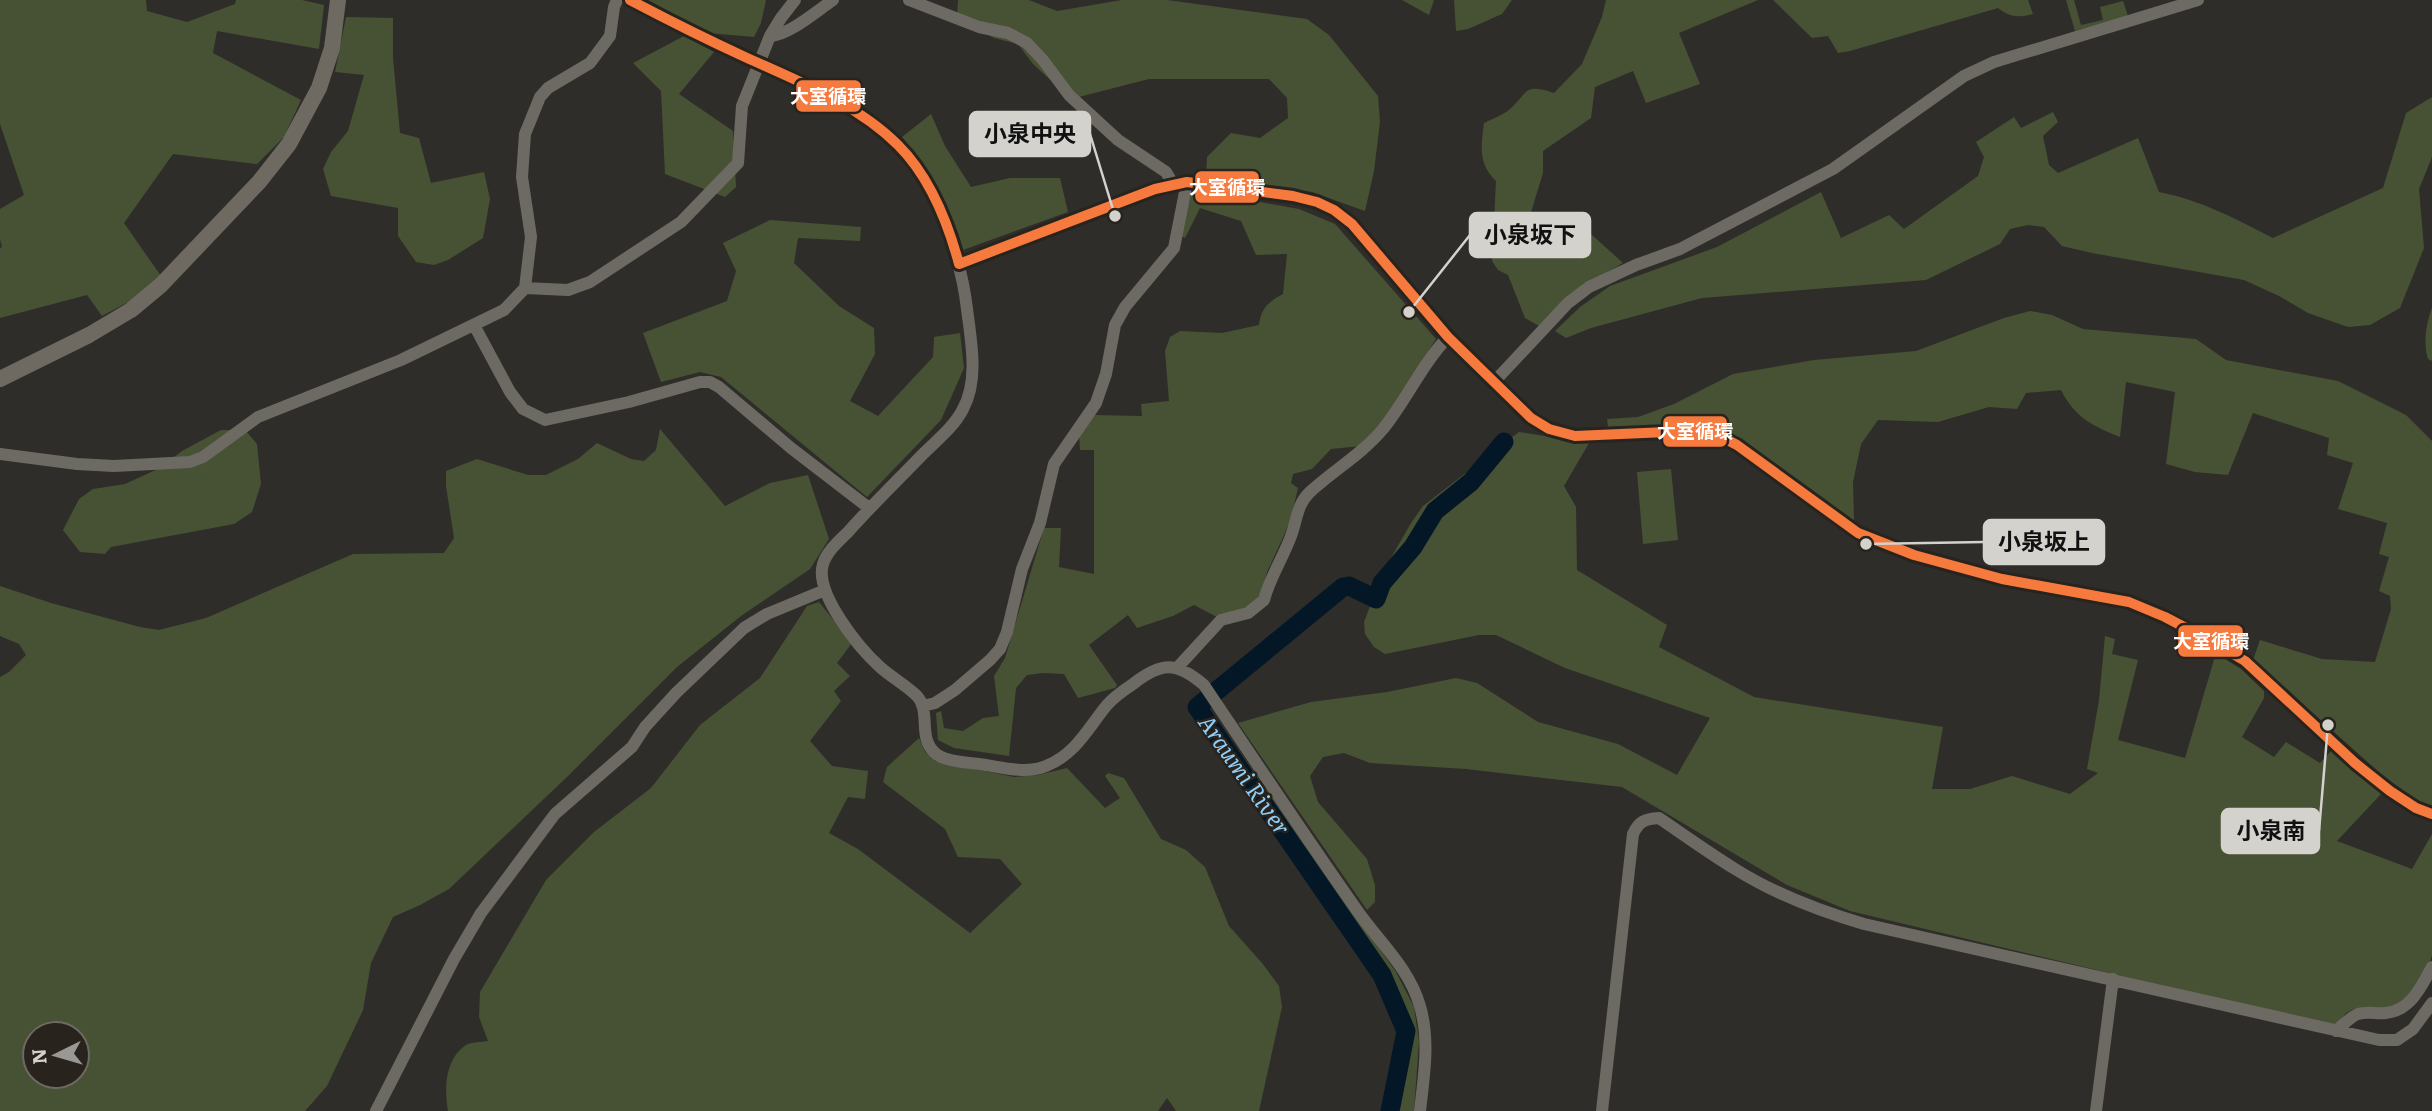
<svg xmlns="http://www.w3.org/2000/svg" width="2432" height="1111" font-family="Literata,'Noto Sans JP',serif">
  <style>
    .green { fill: #475234; fill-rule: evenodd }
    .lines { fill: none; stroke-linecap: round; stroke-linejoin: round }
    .river { stroke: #041726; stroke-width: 19 }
    .minor { stroke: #6d6a63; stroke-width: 12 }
    .major { stroke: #6f6a61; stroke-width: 16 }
    .bus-1-casing { stroke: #28241d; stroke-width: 16 }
    .bus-1 { stroke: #f6793e; stroke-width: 10 }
    .labels { text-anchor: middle; stroke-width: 5; stroke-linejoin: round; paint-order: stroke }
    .water-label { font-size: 23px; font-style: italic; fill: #8ecef9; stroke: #28241d }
    .leader { fill: none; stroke: #d4d2cd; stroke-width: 2.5 }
    .callout-dot { fill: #d4d2cd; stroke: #28241d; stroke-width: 2.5 }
    .callout { fill: #d4d2cd; stroke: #d4d2cd; stroke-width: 2.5 }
    .callout-label { font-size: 23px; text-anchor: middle; font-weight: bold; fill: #111 }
    .line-badge { stroke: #28241d; stroke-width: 2.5 }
    .badge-label { font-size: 19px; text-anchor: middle; font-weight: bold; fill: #fff }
  </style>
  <rect width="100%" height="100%" fill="#2f2d2a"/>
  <path class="green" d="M0 0H146L147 11 187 22 235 4 236 0H302L324 5 319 49 217 31 213 53 301 100 284 137 257 164 173 154 124 223 161 276 132 300 102 316 87 295 0 318V248L2 247 0 239V209L24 195 0 124Z
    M648 0H766L761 23 754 37 708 33Z
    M958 0H1029L1057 11 1122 0H1167L1307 19 1329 35 1378 96 1380 122 1374 171 1365 211 1312 192 1206 177 1207 157 1231 133 1260 138 1288 118 1287 98 1269 79H1149L1071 99 1033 64 1018 44 994 38 957 19Z
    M1402 0H1434L1429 15Z
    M1454 0H1512L1502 14 1468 29 1456 31Z
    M1606 0H1758L1679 33 1700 84 1646 103 1633 71 1595 87 1591 118 1543 151V173L1528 222 1572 217 1623 263 1577 289 1539 326 1525 318 1508 275 1498 270 1492 261 1496 181C1478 164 1481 146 1484 123 1492 119 1503 115 1510 109 1529 92 1523 83 1554 93L1582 64 1602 17Z
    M1773 0H2028L2033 14C2017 18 2010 17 1998 8L1850 51 1838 53 1828 36 1812 38Z
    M2066 0H2074L2081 25 2103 20 2100 7 2123 1 2128 16 2075 31Z
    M346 17 393 18V58L400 133 419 138 431 183 484 172 490 199 483 238 448 260 434 265 416 262 398 236V208L331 196 323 169 331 152 348 131 364 75 335 72Z
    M684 36 714 52 679 94 733 131 736 187 725 197 665 174 661 91 633 63Z
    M2432 97V157L2419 189 2424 248 2400 308 2370 325 2348 327 2308 313 2279 296 2244 280 2092 253 2062 246 2044 227 2028 225 2010 229 2000 244 1926 280 1702 298 1591 328 1566 338 1555 331 1580 307 1610 286 1717 247 1821 192 1841 238 1889 215 1904 229 1978 176 1984 157 1976 142 2014 117 2021 128 2053 112 2058 122 2043 136 2049 165 2058 173 2138 138 2159 192C2201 200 2236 219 2273 238L2383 188 2406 113Z
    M931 114 945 146 971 187 1010 178H1060L1068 212 963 250C952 206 928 172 902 137Z
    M1198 191 1299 209 1335 224 1436 339 1378 430 1361 446 1331 449 1312 469 1293 474 1291 483 1298 488 1290 522 1267 572 1262 595 1256 603 1236 612 1215 616 1194 605 1173 616 1137 628 1128 615 1089 645 1117 685 1115 688 1078 698 1064 674 1043 673 1027 675 1016 688 1009 756 954 748 938 740 936 713 941 711 944 728 963 731 983 718 999 716 994 676 1005 658 1044 528H1061L1059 567 1094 574V450H1080L1079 434 1093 415 1142 416 1141 404 1169 401 1165 351 1170 337 1180 331 1222 333 1259 325C1261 308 1268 302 1283 294L1287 254 1256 255 1241 221 1200 208 1185 238 1180 236 1189 197Z
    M770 220 861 227 860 241 798 238 794 263 839 306 874 328 875 354 850 401 878 416 933 357 934 337 960 333 964 368 941 420 867 497 721 377 700 372 661 382 643 333 727 301 736 271 723 243Z
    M2432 308V361L2428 359C2423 344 2426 322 2432 308Z
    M2030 311 2052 315 2083 329 2196 339 2226 360 2338 381 2406 415 2432 441V808L2419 803 2380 773 2253 660 2260 640 2322 659 2375 662 2391 609 2390 596 2379 591 2389 557 2379 554 2387 523 2338 509 2353 463 2327 455 2329 438 2253 413 2228 475 2195 472 2166 464 2175 392 2126 382 2120 437C2093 426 2075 418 2061 390L2026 393 2017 409 1989 407 1938 422 1878 420 1861 444 1853 482 1854 521 1733 434 1698 425 1608 427 1607 419 1638 417 1674 404 1733 374 1814 360 1916 351 2004 318Z
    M660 429 725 506 770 483 808 475 829 539 810 569 741 616 677 667 568 776 449 889 420 905 393 917 371 963 363 1010 327 1086 305 1111H0V677L9 672 26 655 19 644 0 636V586L51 603 140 627 159 630 206 618 353 554 444 553 454 538 446 486V471L477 459 528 475H546L578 459 597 443 631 459 644 461 656 450ZM77 1034V1076H35V1034Z
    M221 430H245L257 444 261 484 252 512 234 524 111 547 105 554 80 552 63 530 79 499 93 489 125 484 160 468 182 451Z
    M1519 432 1589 443 1564 486 1576 507 1577 570 1667 625 1659 647 1754 697 1943 727 1932 789H1970L2012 776 2070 794 2098 773 2087 769 2099 700 2105 636 2115 639 2112 654 2138 660 2118 740 2185 758 2216 653 2241 669 2264 691V698L2242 737 2274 757 2286 742 2320 763 2332 750 2381 794 2337 841 2412 869 2432 834V955C2427 975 2406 1007 2382 1009 2360 1010 2349 1002 2336 1027L1850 911 1787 885 1622 787 1466 769 1370 763 1344 753 1323 757 1310 776 1318 802 1367 859 1375 885V902L1367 910 1238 723 1311 702 1387 692 1456 678 1477 683 1538 722 1618 744 1677 775 1710 718 1565 668 1496 635H1479L1385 654 1374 647 1365 634 1364 622 1384 570 1411 523 1423 506Z
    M1671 469 1678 540 1643 544 1637 472Z
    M819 602 852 643 837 663 850 676 834 691 841 701 810 741 832 766 868 771 865 799 848 797 829 833 858 849 970 933 1022 884 1000 859 958 857 945 829 883 782 887 767 919 738 925 752 936 761 1014 777 1038 775 1067 768 1105 808 1120 798 1105 776 1108 773 1124 778 1161 839 1186 850 1205 867 1229 926 1262 963 1279 986 1282 1007 1259 1111H1176L1167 1098 1158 1111H448C444 1089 445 1059 466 1045 471 1042 482 1042 488 1041L479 1017 480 992 546 880 594 832 651 788 700 725 760 678 807 606Z
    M1205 703 1396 972 1414 1007 1419 1041 1414 1111H1394L1408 1030 1386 973 1241 776 1201 708Z"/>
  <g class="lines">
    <path class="river" d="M1390 1111 1406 1031 1382 975 1197 707 1343 587 1349 586 1376 599 1382 583 1413 547 1435 511 1471 482 1504 442"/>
    <path class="minor" d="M630 0C674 23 719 45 764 66 811 88 866 108 901 149 937 189 961 257 967 309 971 341 979 380 963 409 954 427 937 440 923 454 898 480 872 505 848 532 839 541 827 551 823 564 814 593 859 648 880 667 891 677 906 685 917 696 931 711 918 737 934 752 945 763 971 762 986 765 1005 768 1027 774 1046 766 1076 754 1088 728 1107 705 1114 697 1124 690 1133 684 1161 662 1176 661 1204 685 1255 761 1306 838 1359 913 1381 944 1409 968 1420 1006 1430 1041 1424 1075 1420 1111
      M909 0 979 27 1008 33 1027 43 1043 60 1069 95 1118 140 1166 172 1173 184
      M770 36C788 36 818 10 833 0
      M959 264 1155 189 1187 182 1293 196 1317 202 1334 210 1352 224 1448 337 1531 418 1549 429 1575 436 1690 431 1716 434 1737 445 1858 533 1914 555 2002 579 2129 602 2165 617 2209 640 2245 661 2355 763 2390 791 2416 808 2432 814
      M525 288 568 290 590 282 681 222 738 163 742 106 770 36 781 18 795 0
      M474 325 510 392 523 409 545 420 629 402 700 382H710L719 387 791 448 869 508
      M1494 382 1568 303 1589 287 1636 265 1680 249 1833 169 1964 76 1994 62 2198 0
      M0 454 77 464 114 466 190 462 203 457 258 417 401 360 504 310 525 288 531 237 522 177 525 134 540 97 548 88 590 63 610 36 614 7 617 0
      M1177 668 1221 620 1248 613 1264 600C1270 577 1283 558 1291 536 1297 520 1297 504 1310 492 1334 470 1362 454 1383 429 1407 399 1422 364 1448 337
      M923 706 935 703 955 690 990 660 1000 649 1007 632 1022 569 1040 523 1054 464 1096 403 1106 374 1115 325 1125 307 1174 248 1187 182
      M2336 1031C2343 1025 2350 1017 2358 1014 2367 1011 2377 1014 2386 1013 2411 1010 2421 987 2432 967
      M376 1111 454 959 481 913 555 814 632 747 645 727 676 693 744 628 767 614 825 590
      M1602 1111 1633 834C1639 821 1645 819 1659 818 1684 835 1709 853 1735 869 1775 894 1819 911 1864 924L2379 1040H2397L2413 1029 2432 1003
      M2096 1111 2113 979"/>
    <path class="major" d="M0 379 89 335 131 310 161 285 259 182 289 144 319 88 332 48 338 0"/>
    <g class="bus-1-casing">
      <path id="bus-1" d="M630 0C668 20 706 39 745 57 798 81 857 104 898 145 929 176 948 223 959 264
        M959 264 1155 189 1187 182 1293 196 1317 202 1334 210 1352 224 1448 337 1531 418 1549 429 1575 436 1690 431 1716 434 1737 445 1858 533 1914 555 2002 579 2129 602 2165 617 2209 640 2245 661 2355 763 2390 791 2416 808 2432 814"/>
    </g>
    <use href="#bus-1" class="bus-1"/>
  </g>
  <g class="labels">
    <g class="water-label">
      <text transform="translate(1244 775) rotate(55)" y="8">Araumi River</text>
    </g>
  </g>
  <path class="leader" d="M1115 216L1090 134M1409 312L1470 235M1866 544L1984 542M2328 725L2319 831"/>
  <g class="callout-dot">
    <circle cx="1115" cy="216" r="7"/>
    <circle cx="1409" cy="312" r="7"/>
    <circle cx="1866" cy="544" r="7"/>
    <circle cx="2328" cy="725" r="7"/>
  </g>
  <g class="callout">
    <rect x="970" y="112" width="120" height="44" rx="7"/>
    <rect x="1470" y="213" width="120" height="44" rx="7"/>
    <rect x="1984" y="520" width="120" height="44" rx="7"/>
    <rect x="2222" y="809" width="97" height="44" rx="7"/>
  </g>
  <g class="callout-label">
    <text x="1030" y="142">小泉中央</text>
    <text x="1530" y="243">小泉坂下</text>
    <text x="2044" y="550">小泉坂上</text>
    <text x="2271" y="839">小泉南</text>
  </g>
  <g class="line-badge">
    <rect x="795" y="79" width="67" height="34" rx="7" fill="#f6793e"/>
    <rect x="1194" y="170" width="66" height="34" rx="7" fill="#f6793e"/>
    <rect x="1662" y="415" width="66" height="33" rx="7" fill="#f6793e"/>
    <rect x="2177" y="624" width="67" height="34" rx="7" fill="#f6793e"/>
  </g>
  <g class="badge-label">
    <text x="828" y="103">大室循環</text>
    <text x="1227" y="194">大室循環</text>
    <text x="1695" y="438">大室循環</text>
    <text x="2211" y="648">大室循環</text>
  </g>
  <g transform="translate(56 1055) rotate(265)"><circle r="33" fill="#28241d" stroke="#6d6a63" stroke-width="2"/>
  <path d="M0-5L12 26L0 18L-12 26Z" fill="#9a9894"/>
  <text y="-10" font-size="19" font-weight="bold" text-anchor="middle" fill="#d4d2cd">N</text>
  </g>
</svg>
